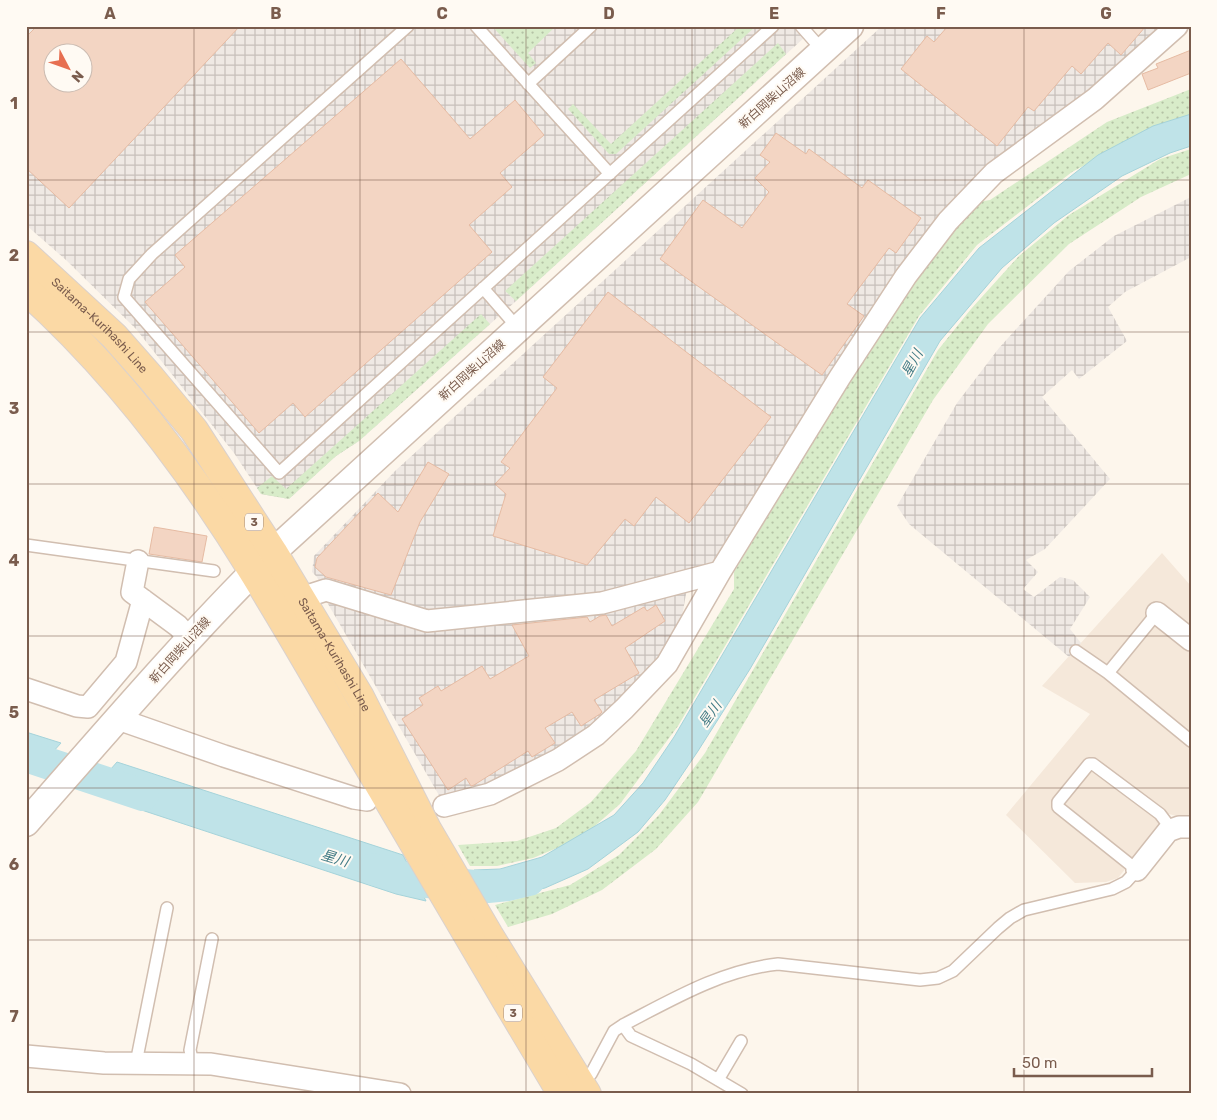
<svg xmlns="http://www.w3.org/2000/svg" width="1217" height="1120" font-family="Rubik,'Noto Sans JP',sans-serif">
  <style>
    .residential { fill: #f5e8da }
    .industrial { fill: url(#industrial-grid); fill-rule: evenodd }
    .grass { fill: url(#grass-dots) }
    .water { fill: #bfe3e8; stroke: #a5d3da }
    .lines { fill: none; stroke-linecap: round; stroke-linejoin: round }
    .river { stroke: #bfe3e8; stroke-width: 32 }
    .building { fill: #f3d5c3; stroke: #e6bba3; fill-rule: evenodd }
    .service-casing { stroke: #d1beb0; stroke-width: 14 }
    .minor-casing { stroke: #d1beb0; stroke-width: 24 }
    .tertiary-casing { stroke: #d1beb0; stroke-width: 29 }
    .primary-casing { stroke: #dad1cd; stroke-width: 30 }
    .service { stroke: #fff; stroke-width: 11 }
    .minor { stroke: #fff; stroke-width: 21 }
    .tertiary { stroke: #fff; stroke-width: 26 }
    .primary { stroke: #fbd9a5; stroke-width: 28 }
    .grid { fill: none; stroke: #7a5c4d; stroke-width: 1; stroke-opacity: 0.55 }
    .labels { text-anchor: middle; stroke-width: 4; stroke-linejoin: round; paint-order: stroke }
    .shield { fill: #fffaf3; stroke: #a28b7f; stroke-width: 1 }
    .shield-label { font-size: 11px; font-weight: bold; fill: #7a5c4d }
    .street-label { font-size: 12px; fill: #7a5c4d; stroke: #fffaf3 }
    .water-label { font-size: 14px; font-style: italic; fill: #437c86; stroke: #fffaf3 }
    .neatline { fill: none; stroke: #7a5c4d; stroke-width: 2 }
    .grid-label { font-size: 16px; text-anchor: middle; font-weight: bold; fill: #7a5c4d }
  </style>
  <defs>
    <pattern id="industrial-grid" width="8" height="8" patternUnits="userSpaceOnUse" patternTransform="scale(1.25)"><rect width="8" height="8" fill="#efe9e4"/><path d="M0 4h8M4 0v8" fill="none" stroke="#c7c0bb"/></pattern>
    <pattern id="grass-dots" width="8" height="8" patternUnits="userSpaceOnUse" patternTransform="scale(1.25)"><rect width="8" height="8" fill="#d8ecc9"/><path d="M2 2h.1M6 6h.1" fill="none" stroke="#b4c2a5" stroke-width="1.8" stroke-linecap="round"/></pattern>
  </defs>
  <rect width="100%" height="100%" fill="#fdf6ec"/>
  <path class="residential" d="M1162 553 1191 586V818H1184L1169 814 1118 878 1106 882 1075 883 1006 815 1090 714 1042 686Z"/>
  <path class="industrial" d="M26 26H817L516 301 359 441 336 456 289 499 261 494 234 453 136 329 66 260 26 225ZM52 52H82V82H52Z
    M882 26H1162L1099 83 964 192 912 249 721 555 686 594 680 628 654 667 596 729 510 778 440 797 328 604 317 577 312 572 314 556 395 471Z
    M1191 197V257L1125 292 1108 307 1127 341 1079 379 1072 370 1042 397 1110 479 1045 549 1026 560 1038 572 1023 589 1034 597 1060 577 1073 580 1090 597 1070 629 1081 643 1069 657 909 524 897 506 957 403 999 348 1069 271 1114 236Z"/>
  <path class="grass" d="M492 26H556L528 53 536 63 530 68Z
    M740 26H756L616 154H609L568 109 573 104 611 144Z
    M778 43 786 54 516 301 505 291Z
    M1191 89V116L1152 129 1072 172 977 245 919 316 678 726 620 804 581 838 533 858 497 866H470L458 845 517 841 556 828 591 802 636 751 734 589V572L898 303 934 251 978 202 990 200 1107 122Z
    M1191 149V174L1141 197 1069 244 988 324 933 400 698 802 656 849 602 890 552 914 508 927 495 905 570 885 619 855 659 815 705 753 938 350 971 309 1019 256 1069 215 1160 159Z
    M481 314 490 324 359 441 336 456 289 499 261 494 257 488 272 476 286 489Z"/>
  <path class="water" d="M1191 114V146L1170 153 1122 176 1054 223 1002 268 940 341 750 669 698 751 665 800 638 832 588 869 545 888 492 900 474 870 500 869 542 857 614 815 643 783 674 737 920 318 979 248 1098 155 1153 126Z
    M26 732 61 743 34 773 26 771Z
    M117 762 403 855 426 901 396 894 90 793Z"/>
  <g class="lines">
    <path class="river" d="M26 756 143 795
      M373 869 415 881 488 887 508 885 529 880"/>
  </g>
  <path class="building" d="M37 26H240L69 208 26 168V37ZM52 52H82V82H52Z
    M948 26H1146L1121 55 1108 43 1081 74 1072 66 1034 111 1028 107 997 146 901 69 927 36 934 42Z
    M1191 50V73L1148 90 1142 74 1158 68 1156 64Z
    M401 59 470 139 515 100 544 135 500 173 512 187 469 225 492 252 305 417 293 403 259 433 145 302 185 267 175 255Z
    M776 133 806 154 809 149 862 188 868 180 921 218 896 253 889 248 847 304 864 316 822 375 660 259 703 200 742 228 769 192 755 178 770 162 760 155Z
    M608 292 771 417 689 523 656 497 634 526 625 519 587 565 493 536 506 494 495 484 510 468 501 462 557 388 543 377Z
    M428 462 449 474 420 522 391 595 326 577 315 567 317 558 378 493 398 512Z
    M154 527 207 536 202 562 149 554Z
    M656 605 665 621 625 648 639 673 594 700 602 712 600 714 581 726 572 712 545 728 555 743 532 757 528 751 474 785 471 786 466 778 448 790 402 719 423 705 419 698 438 686 441 691 482 666 490 679 529 656 512 625 587 617 590 622 600 616 606 615 612 626 644 607 647 611Z"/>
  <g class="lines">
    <g class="service-casing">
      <path id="service" d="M408 26 152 254 129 279 124 297 279 473 773 26
        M476 26 610 174
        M801 26 823 51
        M528 84 591 26
        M483 288 518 328
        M26 545 214 571
        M1076 651 1108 673 1191 741
        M1108 673 1157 613
        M623 1025 631 1036 691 1064 742 1094
        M136 1063 167 908
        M193 1063 190 1050 212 939
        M718 1080 741 1041
        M579 1081 591 1074 614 1031 623 1025C673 999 722 970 778 964L920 980 938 978 953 971 998 928 1010 918 1024 910 1112 889 1126 882 1137 870 1058 807V802L1089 764H1093L1160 814 1172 830"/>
    </g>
    <g class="minor-casing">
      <path id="minor" d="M138 561 132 592 178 626 189 638
        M301 598 326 590 427 621 602 603 720 572
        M1157 613 1191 640
        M26 689 77 706 88 707 126 662 143 600
        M118 719 224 756 354 798 367 800
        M444 806 490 794 558 760 596 735 624 709 667 664 720 572 840 377 906 276 948 221 994 173 1095 99 1177 26
        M1137 870 1168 831 1179 827H1191
        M26 1056 104 1063 211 1064 400 1094"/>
    </g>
    <g class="tertiary-casing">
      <path id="tertiary" d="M26 823C107 731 186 638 273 552L850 26"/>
    </g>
    <g class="primary-casing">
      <g id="primary">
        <path id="s1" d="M26 255 114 336 151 378 194 430 273 552 360 697 427 829 489 935 587 1094"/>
        <path d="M26 290C114 369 190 469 252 570 280 615 307 662 334 708 410 837 485 966 562 1094"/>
      </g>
    </g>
    <use href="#service" class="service"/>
    <use href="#minor" class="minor"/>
    <use href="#tertiary" class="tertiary"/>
    <use href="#primary" class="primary"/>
  </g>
  <path class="grid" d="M194 26V1094M360 26V1094M526 26V1094M692 26V1094M858 26V1094M1024 26V1094M26 180H1191M26 332H1191M26 484H1191M26 636H1191M26 788H1191M26 940H1191"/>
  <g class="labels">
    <g class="shield">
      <rect x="245" y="513.5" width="18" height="17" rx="4"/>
      <rect x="504" y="1004.5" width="18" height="17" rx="4"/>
    </g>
    <g class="shield-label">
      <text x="254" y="526">3</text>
      <text x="513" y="1017">3</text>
    </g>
    <g class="street-label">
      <text transform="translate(772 98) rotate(-42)" y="4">新白岡柴山沼線</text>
      <text dy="4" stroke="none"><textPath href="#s1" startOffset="102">Saitama-Kurihashi Line</textPath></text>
      <text transform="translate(472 370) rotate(-42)" y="4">新白岡柴山沼線</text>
      <text transform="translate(180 650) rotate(-48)" y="4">新白岡柴山沼線</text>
      <text dy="4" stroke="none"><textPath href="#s1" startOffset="508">Saitama-Kurihashi Line</textPath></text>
    </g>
    <g class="water-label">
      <text transform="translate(912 363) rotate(-61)" y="5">星川</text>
      <text transform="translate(710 714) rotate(-55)" y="5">星川</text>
      <text transform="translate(335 858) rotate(17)" y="5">星川</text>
    </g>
  </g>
  <rect width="1217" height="1120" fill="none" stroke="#fffaf3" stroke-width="55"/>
  <g transform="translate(68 68) rotate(131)"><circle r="24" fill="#fffaf3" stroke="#cabbb1"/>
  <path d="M0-4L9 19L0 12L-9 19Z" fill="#e76f51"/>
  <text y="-8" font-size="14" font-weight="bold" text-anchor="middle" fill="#7a5c4d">N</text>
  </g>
  <path d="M1014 1068v8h138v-8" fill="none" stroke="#7a5c4d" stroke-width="2.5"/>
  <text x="1022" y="1068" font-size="15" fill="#7a5c4d" stroke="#fffaf3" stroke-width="4" paint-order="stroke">50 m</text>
  <rect x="28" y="28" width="1162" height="1064" class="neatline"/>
  <g class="grid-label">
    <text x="110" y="19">A</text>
    <text x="276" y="19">B</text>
    <text x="442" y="19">C</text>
    <text x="609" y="19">D</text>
    <text x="774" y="19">E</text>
    <text x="941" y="19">F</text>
    <text x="1106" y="19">G</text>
    <text x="14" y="109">1</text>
    <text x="14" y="261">2</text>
    <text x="14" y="414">3</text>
    <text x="14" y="566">4</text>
    <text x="14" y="718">5</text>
    <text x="14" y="870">6</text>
    <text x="14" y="1022">7</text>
  </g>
</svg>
